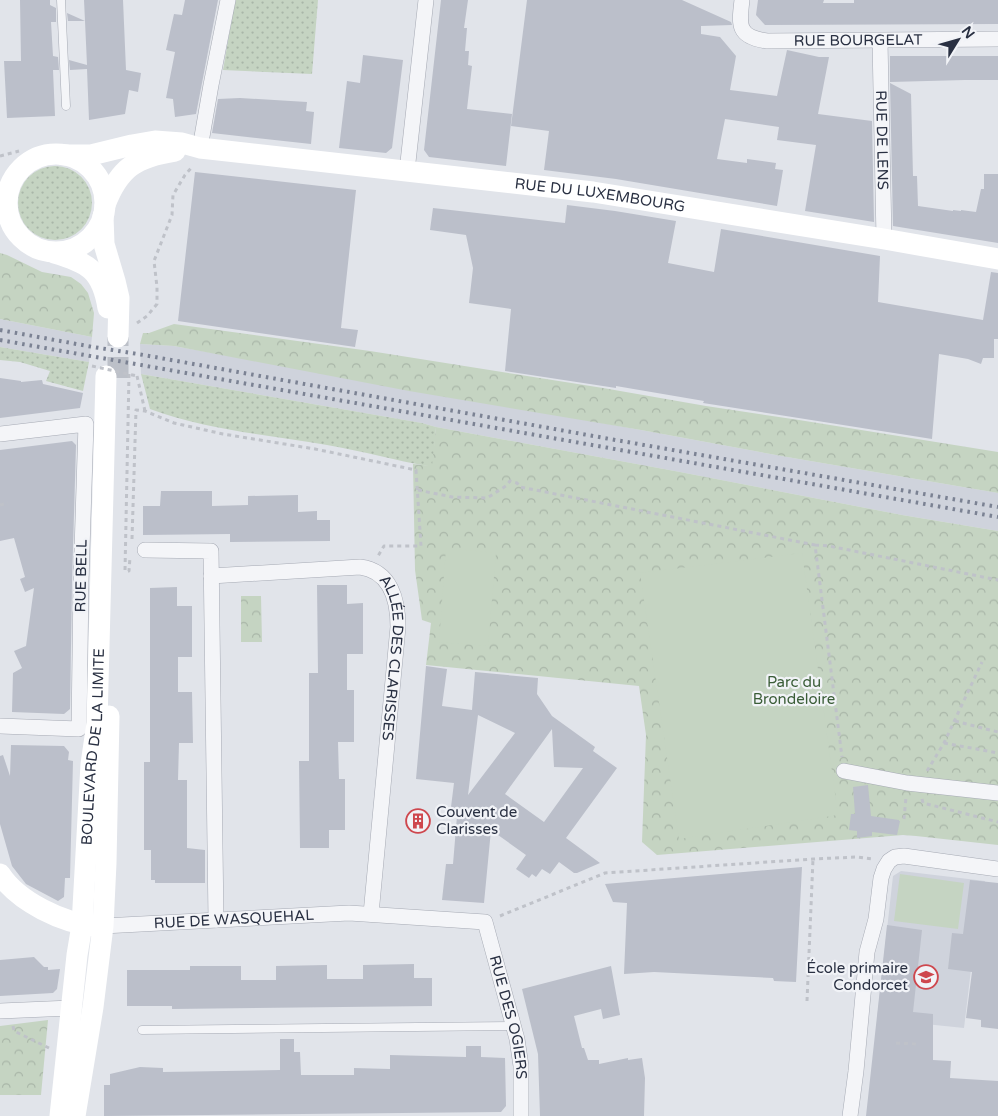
<svg xmlns="http://www.w3.org/2000/svg" width="998" height="1116" font-family="'Varela Round',sans-serif">
  <style>
    .built { fill: #cfd3dc }
    .grass { fill: url(#grass-dots) }
    .forest { fill: url(#forest-crowns) }
    .pitch { fill: #c5d4c2 }
    .building { fill: #bbbfca; fill-rule: evenodd }
    .lines { fill: none; stroke-linecap: round; stroke-linejoin: round }
    .secondary-tunnel { stroke: #bcc0c8; stroke-width: 21; stroke-dasharray: 21 11; stroke-linecap: butt }
    .lane-casing { stroke: #a6aab4; stroke-width: 9 }
    .street-casing { stroke: #a6aab4; stroke-width: 16 }
    .path { stroke: #bfc2c9; stroke-width: 3; stroke-dasharray: 4 4; stroke-linecap: butt }
    .lane { stroke: #f4f5f8; stroke-width: 8 }
    .street { stroke: #f4f5f8; stroke-width: 15 }
    .secondary { stroke: #fff; stroke-width: 21 }
    .rail { stroke: #7b8293; stroke-width: 4; stroke-dasharray: 2.5 5; stroke-linecap: butt }
    .path-bridge { stroke: #bfc2c9; stroke-width: 3; stroke-dasharray: 4 4; stroke-linecap: butt }
    .labels { text-anchor: middle; stroke-width: 4.5; stroke-linejoin: round; paint-order: stroke }
    .street-label { font-size: 15px; fill: #293042; stroke: #f1f3f7 }
    .park-label { font-size: 15px; fill: #3a5d37; stroke: #f1f3f7 }
    .poi-label { font-size: 15px; fill: #293042; stroke: #f1f3f7; text-anchor: start }
  </style>
  <defs>
    <pattern id="grass-dots" width="8" height="8" patternUnits="userSpaceOnUse" patternTransform="scale(1.25)"><rect width="8" height="8" fill="#c5d4c2"/><path d="M2 2h.1M6 6h.1" fill="none" stroke="#a9b6a8" stroke-width="1.8" stroke-linecap="round"/></pattern>
    <pattern id="forest-crowns" width="20" height="18" patternUnits="userSpaceOnUse" patternTransform="scale(1.25)"><rect width="20" height="18" fill="#c5d4c2"/><path d="M2 6a3 3 0 1 1 6 0M12 15a3 3 0 1 1 6 0" fill="none" stroke="#a9b6a8"/></pattern>
  </defs>
  <rect width="100%" height="100%" fill="#e1e4ea"/>
  <path class="built" d="M0 319 92 337 89 362 0 347Z
    M140 344 174 346 641 430 787 457 998 493V531L902 515 680 472 436 427 422 423 141 374Z
    M901 871 985 881 978 936H975L964 1028 877 1019 893 876Z"/>
  <path class="grass" d="M235 0H318L312 74 223 70Z
    M18 203a37 37 0 1 1 74 0a37 37 0 1 1-74 0Z
    M0 347 89 362 83 391 46 381 50 371 20 362 0 360Z
    M141 374 422 423 436 427 433 467C397 461 363 451 327 445 268 435 207 430 150 409Z"/>
  <path class="forest" d="M0 253 7 255 42 272 71 277 81 284 88 293 94 313 92 337 0 319Z
    M174 324 370 351 603 388 706 406 799 420 998 452V493L787 457 641 430 409 391 174 346 140 344 143 333H149Z
    M436 427 680 472 902 515 998 531V845L916 836 903 835 657 855 642 842 646 735 639 686 426 665 431 623 422 620 415 570 413 464 432 466Z
    M241 596H261L262 642H241Z
    M48 1020 41 1095H0V1026Z"/>
  <path class="pitch" d="M446 548 496 553 488 646 439 642Z
    M802 553 838 815 679 839 640 573Z
    M900 874 964 883 958 929 894 921Z"/>
  <path class="building" d="M20 0H50V5L56 8V22H51L53 56 58 57 59 70H53L55 116 7 118 4 61H21Z
    M84 0H123L126 70 141 73 138 92 129 90 125 114 89 120 87 69 70 70 69 60 87 65 85 21H68L67 13 85 21Z
    M185 0H218L196 114 175 117 173 99 166 98 175 52 166 50 174 14 182 15Z
    M441 0H468L464 28H467L465 51H469L468 65 472 66 467 109 512 114 506 166 429 157 424 150Z
    M527 0H682L731 22 732 25 701 26V34L720 37 736 56 730 90 777 96 787 50 819 57H829L818 114 872 121 874 222 805 211 816 145 777 140 779 127 725 119 717 159 747 163V159L776 163 775 169 783 170 777 206 616 179 544 170 549 131 511 126Z
    M758 0H824L823 3H854V0H998V24L765 25 756 15Z
    M363 55 403 60 392 148 386 153 339 148 347 81 360 83Z
    M890 56H998V80H965L890 82Z
    M890 83 911 94 913 176H917L918 206 953 211V210L961 211V210L976 212 981 189H984V174H998V243L893 226Z
    M240 98 307 102 306 111 314 112 311 144 212 133 218 99Z
    M195 172 356 190 341 328 358 330 355 347 178 321Z
    M567 205 615 211 676 221 668 263 714 272 721 229 880 256 878 302 983 320 991 272 998 273V339H994V358H983L981 364 968 359 939 354 932 439 703 403 704 401 616 386V388L505 371 511 309 469 303 473 268 466 235 430 230 433 208 565 223Z
    M0 378 21 381V382L42 380 43 384 83 393 80 408 0 418Z
    M72 441 76 445 72 582 70 709 64 714 12 712 13 673 22 668 14 651 26 646 34 588 25 592 20 579 25 577 14 538 0 541V450Z
    M161 491H212V506L248 505V496L298 495V512L317 511V520H330V541L230 542V534L143 535V506H160Z
    M317 585H347V604L363 603V654H347V690H354V742H338L339 779H345V830H329V848H300L299 761H309V673H318Z
    M177 587V606H192V657H178V692H192L193 743H179L178 780H187V848L205 850V883H155V880H151V850H144V762H150V588Z
    M426 666 447 669 442 706 472 710 475 672 538 678 537 694 552 716 595 747 593 751 617 768 566 838 600 863 577 873H574L559 862 550 874 542 869 536 877 532 874 529 878 516 869 526 855 491 830 484 903 442 900 446 864H453L457 816 450 815 454 783 416 779ZM478 715 515 733 468 795ZM552 729 554 767 583 768 544 822 505 794Z
    M11 745 64 746 69 752 68 760 73 761 70 878H65L64 897 58 901 26 884 12 866 0 824V756L3 755 10 776Z
    M868 785 871 816 899 820V821H900L897 835 872 832V836L857 838V831L849 830 851 814H855L853 787Z
    M802 867 796 982 774 981 773 978 654 972 624 974 627 903 613 902 605 884Z
    M970 880 998 883V1029L981 1027V1020L966 1018 972 972 948 969 952 933 963 934Z
    M887 925 922 930 913 1012 933 1014V1060L951 1061 950 1078 998 1081V1116H866Z
    M34 957 44 967H48V970L60 969 57 989 53 993 0 996V960Z
    M414 964V978H432V1006L172 1009V1006H127V970H190V966H241V980H276V966L327 965V979H363V965Z
    M611 966 620 1015 603 1019 601 1009 574 1016 582 1048H584L588 1060H599V1064L628 1058V1060L642 1058 645 1078 644 1116H540L538 1054 522 989Z
    M280 1039H294V1052H300L301 1075H354V1068L390 1069V1055L466 1057V1046H481V1057L505 1058 506 1106 501 1112 104 1116V1085H110V1074L140 1067 163 1068V1072L280 1070Z"/>
  <g class="lines">
    <path class="secondary-tunnel" d="M118 378V337"/>
    <g class="lane-casing">
      <path id="lane" d="M61 0 66 106
        M142 1030 514 1026"/>
    </g>
    <g class="street-casing">
      <g id="street">
        <path id="s1" d="M742 0C739 25 737 37 767 41L998 39"/>
        <path id="s2" d="M880 41 884 239"/>
        <path d="M200 148 211 85 228 0"/>
        <path d="M407 171 426 0"/>
        <path d="M0 434 86 424 81 582 79 729 0 726"/>
        <path d="M145 550 211 551 216 920"/>
        <path id="s3" d="M211 576 360 567C391 571 398 600 398 627L371 914"/>
        <path d="M844 771 907 783 998 793"/>
        <path id="s4" d="M103 926 349 913 485 922 517 1039 521 1066V1116"/>
        <path d="M0 1011 71 1008"/>
        <path d="M850 1116 856 1071 867 952 876 919 881 878 884 869 889 861 895 857 904 856 998 869"/>
      </g>
    </g>
    <path class="path" d="M0 156 19 151
      M137 323 147 316 157 304V287L154 261 172 215 173 195 185 175 193 166
      M129 374 125 571H129L130 557
      M137 376 145 411
      M418 490 452 497 487 498 506 486 510 481 517 483 520 487 815 545 842 757
      M0 505 8 503
      M132 539 136 410 145 411 174 423 223 434 315 449 416 470 421 546H384L378 556
      M815 545 829 546 998 580
      M955 721 998 732
      M944 743 998 753
      M927 771 944 743 982 662
      M922 799 923 803 998 822
      M904 819 906 797
      M500 916 605 873 813 859 857 857 872 859
      M807 1001 813 859
      M13 1026 14 1031 49 1048
      M896 1043 916 1044"/>
    <use href="#lane" class="lane"/>
    <use href="#street" class="street"/>
    <g class="secondary">
      <circle cx="56" cy="203" r="49"/>
      <path id="s5" d="M64 155H91L132 145 155 141 182 143 200 148 593 192 884 239 998 259"/>
      <path d="M105 205C119 168 136 157 175 151"/>
      <path d="M103 216 104 244 115 281 119 298 118 337"/>
      <path d="M54 253C88 263 102 270 108 308"/>
      <path d="M0 874C18 902 63 923 95 926"/>
      <path id="s6" d="M60 1116 77 955 82 925 91 764 97 723 106 376"/>
      <path d="M75 1116 93 1007 103 926 106 863 109 716"/>
    </g>
    <path class="rail" d="M0 330 93 347 138 354 610 439 998 507
      M0 340 998 517"/>
    <path class="path-bridge" d="M92 366 137 376"/>
  </g>
  <defs>
    <g id="building-ring" transform="scale(1.25)"><circle r="9.5" fill="#f1f3f7" stroke="#ce474e" stroke-width="1.5"/><path d="M-4-6H4V6H1V3H-1V6H-4ZM-2.5-4.3h1.7v1.8h-1.7ZM.8-4.3h1.7v1.8H.8ZM-2.5-1h1.7V.8h-1.7ZM.8-1h1.7V.8H.8Z" fill="#ce474e"/></g>
    <g id="school-ring" transform="scale(1.25)"><circle r="9.5" fill="#f1f3f7" stroke="#ce474e" stroke-width="1.5"/><path d="M0-5L7-2L0 1L-7-2ZM-4 1L0 2.5L4 1V4Q0 6-4 4Z" fill="#ce474e"/></g>
  </defs>
  <g fill-rule="evenodd">
    <use href="#building-ring" x="418" y="821"/>
    <use href="#school-ring" x="926" y="977"/>
  </g>
  <g class="labels">
    <g class="street-label">
      <text dy="5" stroke="none"><textPath href="#s1" startOffset="149">RUE BOURGELAT</textPath></text>
      <text dy="5" stroke="none"><textPath href="#s2" startOffset="99">RUE DE LENS</textPath></text>
      <text dy="5" stroke="none"><textPath href="#s5" startOffset="541">RUE DU LUXEMBOURG</textPath></text>
      <text transform="translate(81 576) rotate(-89)" y="5">RUE BELL</text>
      <text dy="5" stroke="none"><textPath href="#s3" startOffset="258">ALLÉE DES CLARISSES</textPath></text>
      <text dy="5" stroke="none"><textPath href="#s6" startOffset="371">BOULEVARD DE LA LIMITE</textPath></text>
      <text dy="5" stroke="none"><textPath href="#s4" startOffset="131">RUE DE WASQUEHAL</textPath></text>
      <text dy="5" stroke="none"><textPath href="#s4" startOffset="481">RUE DES OGIERS</textPath></text>
    </g>
    <g class="park-label">
      <text x="794" y="687">Parc du<tspan x="794" dy="17">Brondeloire</tspan></text>
    </g>
    <g class="poi-label">
      <text x="436" y="817">Couvent de<tspan x="436" dy="17">Clarisses</tspan></text>
      <text x="908" y="973" text-anchor="end">École primaire<tspan x="908" dy="17">Condorcet</tspan></text>
    </g>
  </g>
  <g transform="translate(958 40) rotate(53)" stroke="#f1f3f7" stroke-width="4" paint-order="stroke">
  <path d="M0-4L9 19L0 12L-9 19Z" fill="#293042"/>
  <text y="-8" font-size="14" font-weight="bold" text-anchor="middle" fill="#293042">N</text>
  </g>
</svg>
